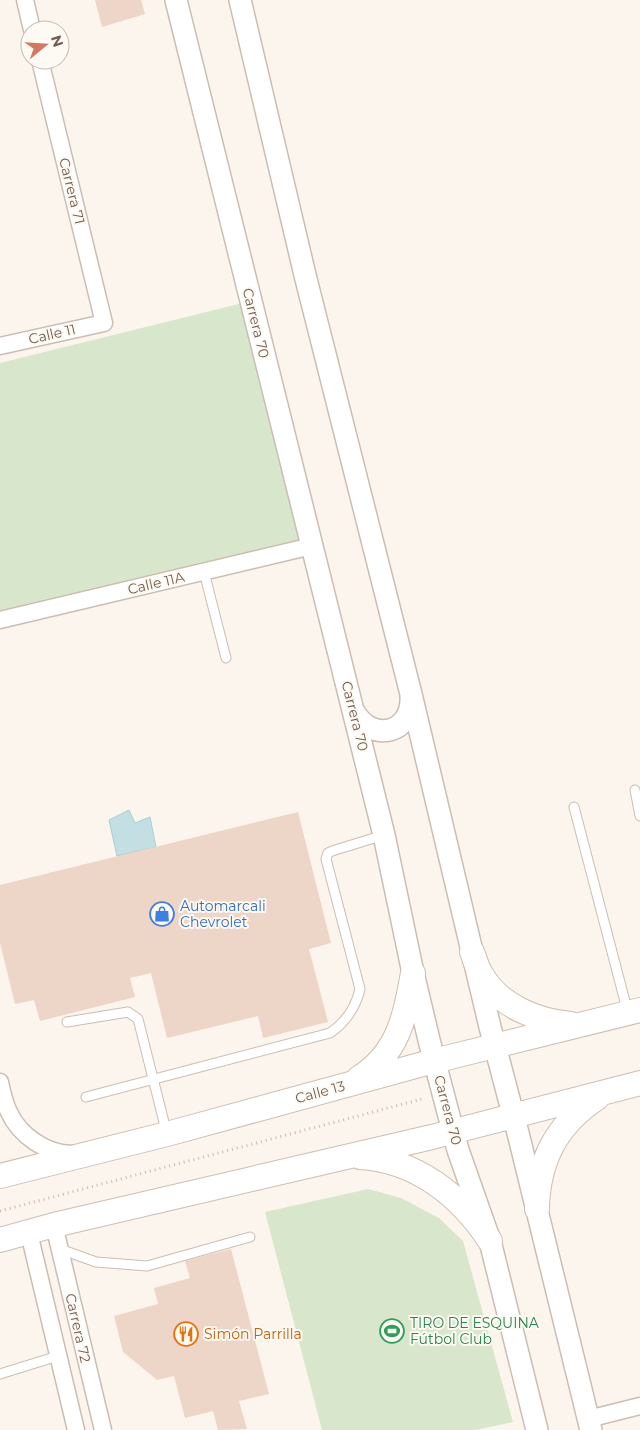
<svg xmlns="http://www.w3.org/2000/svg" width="640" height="1430" font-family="Montserrat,sans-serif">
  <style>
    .green { fill: #d8e7cc }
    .water { fill: #c3dfe3; stroke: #aaced3 }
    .building { fill: #edd5c7 }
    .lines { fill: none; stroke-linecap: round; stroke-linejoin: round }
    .service-casing { stroke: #ccbdb3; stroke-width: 11 }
    .minor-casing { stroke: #ccbdb3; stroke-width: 19 }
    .tertiary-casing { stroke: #ccbdb3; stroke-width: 24 }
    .secondary-casing { stroke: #cebdb1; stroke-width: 26 }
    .path { stroke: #d2b8aa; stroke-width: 3; stroke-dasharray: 1 4; stroke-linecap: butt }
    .service { stroke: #fff; stroke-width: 9 }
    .minor { stroke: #fff; stroke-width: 16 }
    .tertiary { stroke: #fff; stroke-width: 21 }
    .secondary { stroke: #fff; stroke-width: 24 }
    .labels { text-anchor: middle; stroke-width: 4; stroke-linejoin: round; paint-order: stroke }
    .street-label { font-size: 14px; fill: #745d52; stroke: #fdf9f3 }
    .shop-label { font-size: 14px; fill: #366cbe; stroke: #fdf9f3; text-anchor: start }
    .leisure-label { font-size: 14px; fill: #27864d; stroke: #fdf9f3; text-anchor: start }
    .food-label { font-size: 14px; fill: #c56008; stroke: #fdf9f3; text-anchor: start }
  </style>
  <rect width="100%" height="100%" fill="#fbf5ed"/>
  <path class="green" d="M251 301 312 546 0 620V363Z
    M368 1189 401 1198 439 1218 463 1241 513 1422 475 1430H322L265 1212Z"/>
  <path class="water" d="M129 810 135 823 150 817 156 847 117 856 109 820Z"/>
  <path class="building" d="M95 0H141L145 14 102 27Z
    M298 812 331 943 309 949 328 1022 263 1038 258 1016 167 1038 151 973 130 978 135 997 40 1021 34 1000 15 1004 0 943V885Z
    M231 1249 269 1394 239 1401 247 1429 218 1430 213 1411 185 1418 174 1376 157 1380 123 1352 114 1316 158 1304 154 1288 190 1278 185 1261Z"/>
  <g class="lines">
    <g class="service-casing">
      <path id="service" d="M204 572 226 658
        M635 790 640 816
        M574 807 628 1013
        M67 1022 128 1012 138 1019 167 1134
        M86 1097 330 1033C345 1023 356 1007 360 989L326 859 328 853 332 851 384 835
        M60 1249 96 1262 147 1266 250 1237
        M0 1374 58 1356"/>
    </g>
    <g class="minor-casing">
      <path id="minor" d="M25 0 32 30
        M0 346 104 323 40 60
        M0 620 312 546
        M0 1082C2 1092 4 1102 9 1112 19 1135 47 1155 74 1154
        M54 1225 103 1430
        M29 1233 76 1430
        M588 1419 640 1406"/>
    </g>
    <g class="tertiary-casing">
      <path id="tertiary" d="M176 0 384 835 413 973 430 1044 458 1150 490 1241 537 1430
        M240 0 305 275 411 694 490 1027 518 1133 591 1430
        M353 710C371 744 413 734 411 696"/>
    </g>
    <g class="secondary-casing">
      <path id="secondary" d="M472 952C475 959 477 968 481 974 499 1006 537 1021 571 1024
        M359 1078C399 1053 405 1016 413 973
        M360 1157C416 1160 461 1196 490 1241
        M0 1176 167 1134 434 1061 640 1010
        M537 1209C538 1161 556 1125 597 1098
        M0 1240 54 1225 432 1137 640 1083"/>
    </g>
    <path class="path" d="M0 1211 422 1099"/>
    <use href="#service" class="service"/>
    <use href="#minor" class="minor"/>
    <use href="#tertiary" class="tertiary"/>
    <use href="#secondary" class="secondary"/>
  </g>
  <defs>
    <g id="shop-ring" transform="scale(1.25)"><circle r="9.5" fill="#fdf9f3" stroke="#3f7fe0" stroke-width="1.5"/><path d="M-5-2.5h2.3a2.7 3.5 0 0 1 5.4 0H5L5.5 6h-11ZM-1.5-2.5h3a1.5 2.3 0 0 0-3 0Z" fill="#3f7fe0"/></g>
    <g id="stadium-ring" transform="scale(1.25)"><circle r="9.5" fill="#fdf9f3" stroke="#2e9e5b" stroke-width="1.5"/><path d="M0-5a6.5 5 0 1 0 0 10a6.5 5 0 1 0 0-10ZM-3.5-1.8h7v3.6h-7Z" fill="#2e9e5b"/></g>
    <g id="restaurant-ring" transform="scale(1.25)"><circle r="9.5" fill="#fdf9f3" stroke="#e8710a" stroke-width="1.5"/><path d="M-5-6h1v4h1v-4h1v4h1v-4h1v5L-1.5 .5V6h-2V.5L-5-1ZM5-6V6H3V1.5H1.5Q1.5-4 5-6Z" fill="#e8710a"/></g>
  </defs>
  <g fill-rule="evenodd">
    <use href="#shop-ring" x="162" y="914"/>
    <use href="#stadium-ring" x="392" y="1331"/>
    <use href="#restaurant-ring" x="186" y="1334"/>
  </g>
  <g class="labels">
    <g class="street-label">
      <text transform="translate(72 191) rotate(76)" y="5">Carrera 71</text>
      <text transform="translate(256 323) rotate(76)" y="5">Carrera 70</text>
      <text transform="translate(52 334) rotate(-13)" y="5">Calle 11</text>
      <text transform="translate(156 583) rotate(-13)" y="5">Calle 11A</text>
      <text transform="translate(355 716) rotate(76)" y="5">Carrera 70</text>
      <text transform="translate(320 1092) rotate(-15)" y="5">Calle 13</text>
      <text transform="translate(448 1110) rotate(75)" y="5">Carrera 70</text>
      <text transform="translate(78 1328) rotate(77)" y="5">Carrera 72</text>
    </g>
    <g class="shop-label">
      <text x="180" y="911">Automarcali<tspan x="180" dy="16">Chevrolet</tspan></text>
    </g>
    <g class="leisure-label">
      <text x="410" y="1328">TIRO DE ESQUINA<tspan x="410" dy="16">Fútbol Club</tspan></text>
    </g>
    <g class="food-label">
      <text x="204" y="1339">Simón Parrilla</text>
    </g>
  </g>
  <g transform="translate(45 45) rotate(72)"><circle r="24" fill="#fdf9f3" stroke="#c6bbb3"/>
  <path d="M0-4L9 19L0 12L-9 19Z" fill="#d57762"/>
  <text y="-8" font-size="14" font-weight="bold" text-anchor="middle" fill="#745d52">N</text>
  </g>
</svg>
